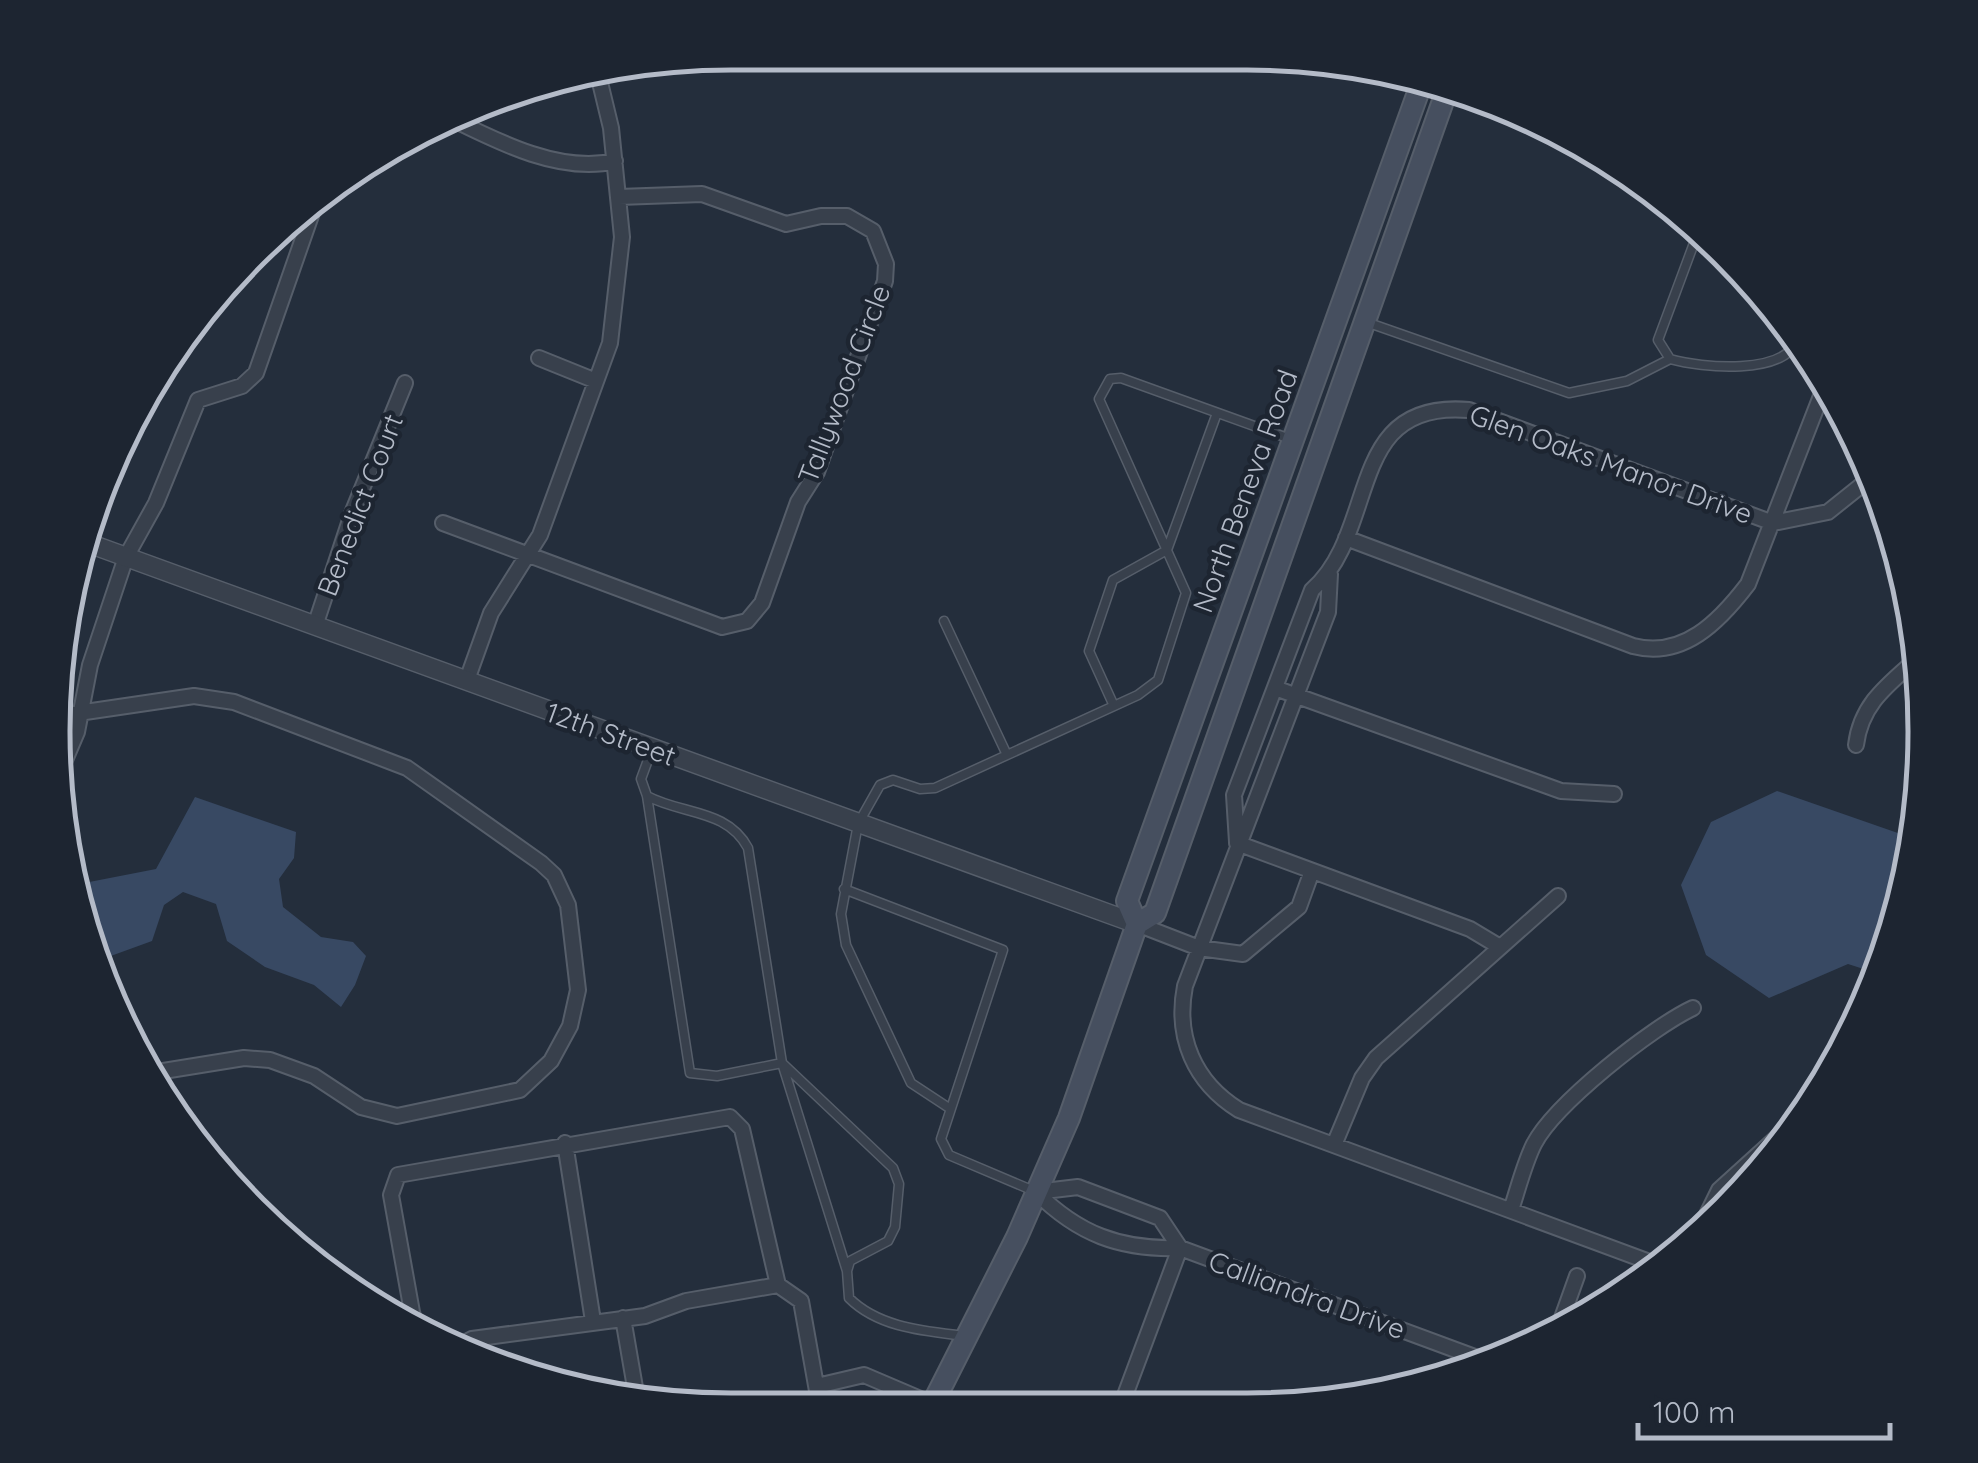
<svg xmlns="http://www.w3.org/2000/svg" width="1978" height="1463" font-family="Quicksand,sans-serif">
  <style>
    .water { fill: #384963 }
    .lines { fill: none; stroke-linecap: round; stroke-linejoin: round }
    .service-casing { stroke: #565e6a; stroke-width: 11 }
    .minor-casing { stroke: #565e6a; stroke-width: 18 }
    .tertiary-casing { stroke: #565e6a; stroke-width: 21 }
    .secondary-casing { stroke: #565e6a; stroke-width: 24 }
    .service { stroke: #38404c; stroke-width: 8 }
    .minor { stroke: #38404c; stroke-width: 14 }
    .tertiary { stroke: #38404c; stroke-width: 18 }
    .secondary { stroke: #464f5f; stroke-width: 20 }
    .labels { text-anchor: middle; stroke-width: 9; stroke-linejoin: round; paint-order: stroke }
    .street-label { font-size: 28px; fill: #b4bbc8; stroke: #1d2531 }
    .rim { fill: none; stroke: #b4bbc8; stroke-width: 5 }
  </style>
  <rect width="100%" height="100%" fill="#242e3c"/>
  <path class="water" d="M1777 791 1915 839 1889 950 1879 974 1848 964 1769 998 1706 955 1681 885 1711 822Z
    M195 797 296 832 294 858 279 879 283 907 321 937 353 942 366 956 355 985 341 1007 314 985 265 967 227 941 216 904 183 892 164 905 152 941 97 961 79 884 156 869Z"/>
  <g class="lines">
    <g class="service-casing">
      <path id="service" d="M1697 235 1658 340 1670 359C1702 368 1784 376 1798 339
        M1369 323 1569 393 1627 381 1670 359
        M944 621 1007 755
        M1114 706 1089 651 1113 580 1167 550 1217 413
        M652 749 641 779 647 796 690 1073 717 1076 782 1063 847 1271 849 1298C879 1328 925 1331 965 1336
        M647 796C683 815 727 809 748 848L782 1063 893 1168 899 1184 895 1227 888 1241 850 1261 847 1271
        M844 889 1003 950 941 1139 949 1155 1034 1191
        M949 1108 911 1083 846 945 841 914 858 824 880 785 893 780 920 789 935 788 1138 695 1158 680 1186 593 1099 399 1110 379 1121 378 1293 440"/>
    </g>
    <g class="minor-casing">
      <path id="minor" d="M452 119C500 143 562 174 615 161
        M539 358 596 381
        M443 523 722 627 747 621 762 603 798 502 817 472 885 281 886 264 873 231 847 216H821L786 224 702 194 619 197
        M1346 538 1633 646C1683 659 1719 622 1748 584L1826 383
        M1330 574 1328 612 1185 986C1175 1037 1194 1082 1239 1110L1663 1267
        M315 626 353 511 405 383
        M467 680 491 613 540 535 610 343 622 237 611 128 597 70
        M1275 688 1561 791 1614 794
        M58 716 194 696 234 702 407 768 541 863 554 875 568 905 578 990 570 1026 551 1061 520 1090 397 1116 361 1107 314 1076 270 1060 244 1058 151 1073
        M1856 745C1861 703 1889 684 1919 657
        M59 774 77 732 90 665 126 557 156 503 198 400 242 386 256 373 314 207
        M1237 842 1234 795 1312 590C1380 530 1344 399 1469 410L1773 523 1828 512 1873 476
        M1237 843 1470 929 1500 947
        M1137 924 1199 948 1243 954 1299 907 1312 871
        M565 1143 593 1321
        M1334 1145 1362 1078 1376 1058 1558 896
        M1036 1192C1078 1234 1120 1250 1180 1248L1491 1363
        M1036 1192 1078 1187 1160 1218 1180 1248
        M1511 1210C1518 1189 1524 1164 1534 1144 1555 1104 1652 1027 1693 1008
        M1696 1237 1719 1190 1805 1112
        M623 1318 637 1399
        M1558 1329 1577 1276
        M434 1339 415 1323 412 1312 391 1195 398 1175 730 1117 742 1129 778 1285 801 1301 820 1408
        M455 1348 472 1339 645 1316 686 1301 778 1285
        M817 1386 864 1375 932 1404
        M1121 1406 1180 1248"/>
    </g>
    <g class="tertiary-casing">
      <path id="tertiary" d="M85 542 1137 924"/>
    </g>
    <g class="secondary-casing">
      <path id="secondary" d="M1137 924 1127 901 1424 76
        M931 1407 1017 1237 1069 1118 1137 924 1155 913 1448 87"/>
    </g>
    <use href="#service" class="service"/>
    <use href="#minor" class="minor"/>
    <use href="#tertiary" class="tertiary"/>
    <use href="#secondary" class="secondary"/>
  </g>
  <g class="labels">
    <g class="street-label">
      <text transform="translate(844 384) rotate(-69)" y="10">Tallywood Circle</text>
      <text transform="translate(1611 464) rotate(20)" y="10">Glen Oaks Manor Drive</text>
      <text transform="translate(1245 491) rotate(-70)" y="10">North Beneva Road</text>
      <text transform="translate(360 505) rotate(-69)" y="10">Benedict Court</text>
      <text transform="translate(611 734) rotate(20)" y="10">12th Street</text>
      <text transform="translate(1307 1295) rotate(20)" y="10">Calliandra Drive</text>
    </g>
  </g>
  <path d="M0 0H1978V1463H0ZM731 70H1247A661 661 0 0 1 1908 731V732A661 661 0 0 1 1247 1393H731A661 661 0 0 1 70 732V731A661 661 0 0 1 731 70Z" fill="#1d2531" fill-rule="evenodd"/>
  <path class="rim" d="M731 70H1247A661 661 0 0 1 1908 731V732A661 661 0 0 1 1247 1393H731A661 661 0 0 1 70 732V731A661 661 0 0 1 731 70Z"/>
  <path d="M1638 1423v15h252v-15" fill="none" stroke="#b4bbc8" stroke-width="5"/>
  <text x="1653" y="1423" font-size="30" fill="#b4bbc8" stroke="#1d2531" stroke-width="8" paint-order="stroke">100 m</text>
</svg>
